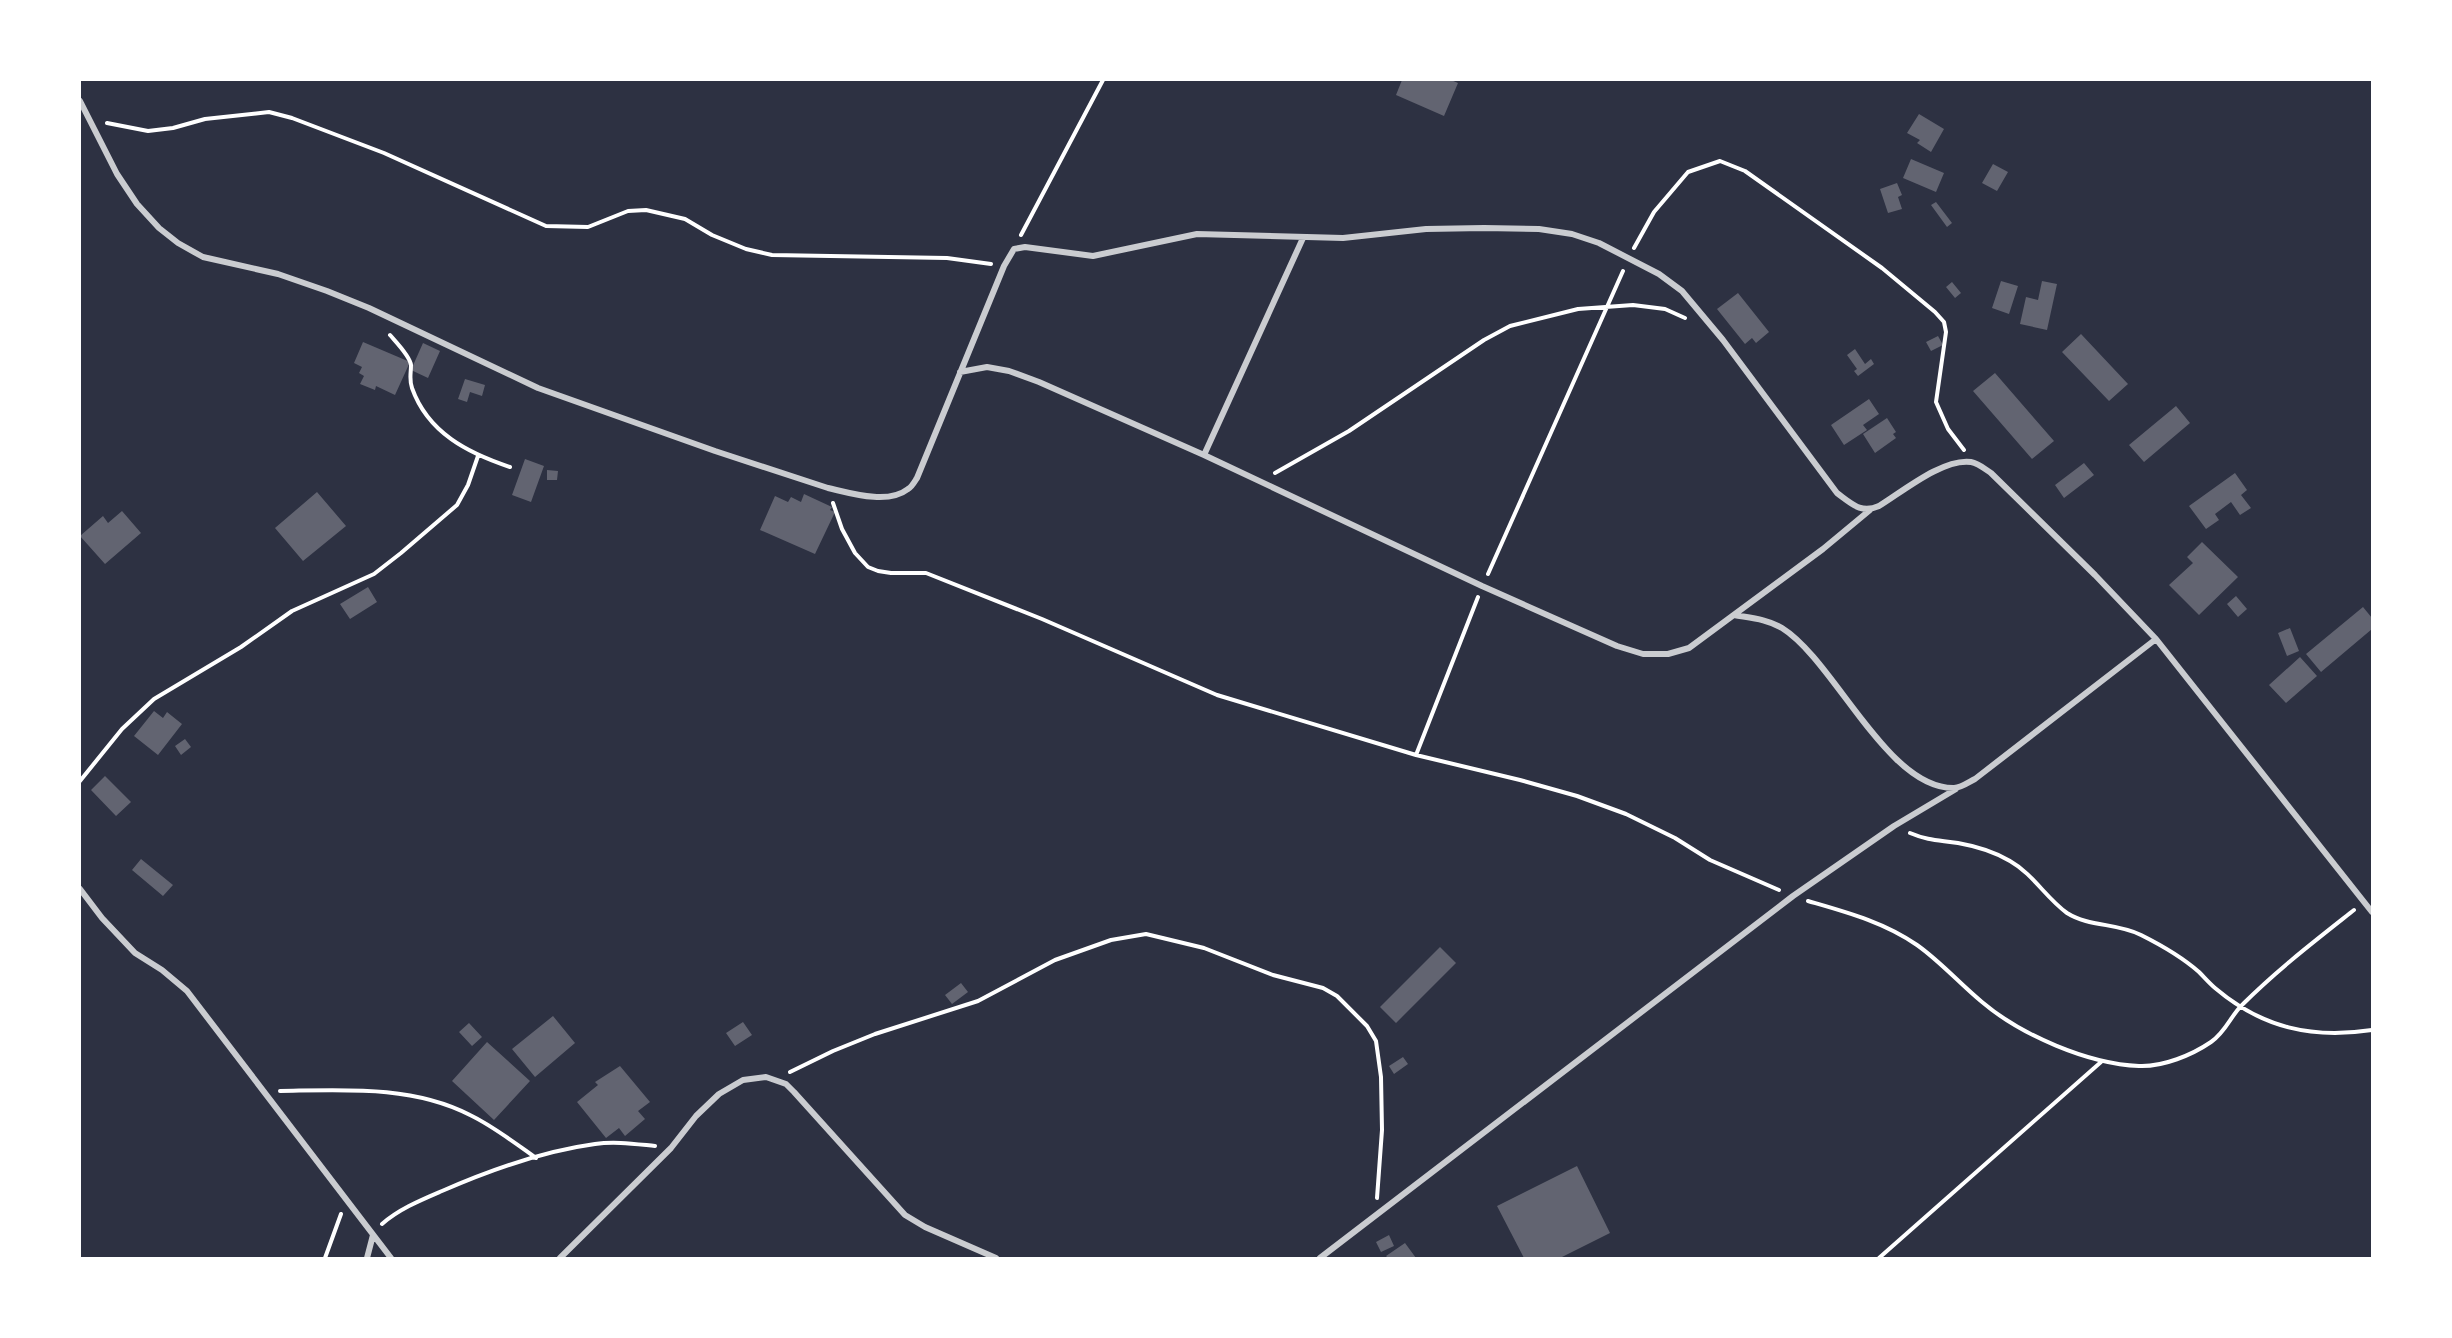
<svg xmlns="http://www.w3.org/2000/svg" width="2452" height="1338" font-family="'IBM Plex Sans',sans-serif">
  <style>
    .building { fill: #626471 }
    .lines { fill: none; stroke-linecap: round; stroke-linejoin: round }
    .path { stroke: #fff; stroke-width: 4 }
    .minor { stroke: #caccd0; stroke-width: 6 }
  </style>
  <rect width="100%" height="100%" fill="#2d3142"/>
  <path class="building" d="M1402 80H1451L1458 83 1444 116 1396 95Z
    M1919 114 1944 129 1931 152 1917 143 1920 140 1907 133Z
    M1911 159 1944 173 1936 192 1903 178Z
    M1993 164 2008 172 1997 191 1982 183Z
    M1897 183 1902 195 1898 197 1902 209 1888 213 1880 189Z
    M1936 202 1952 223 1947 227 1931 205Z
    M2001 281 2018 286 2009 314 1992 308Z
    M2042 281 2057 284 2047 330 2020 324 2026 297 2038 300Z
    M1952 282 1961 293 1955 298 1946 287Z
    M1738 293 1769 332 1756 343 1752 338 1745 344 1717 309Z
    M2081 334 2128 384 2109 401 2062 352Z
    M1938 336 1943 345 1931 351 1926 342Z
    M363 342 410 362 395 395 376 386 375 390 360 384 364 376 359 373 362 367 354 363Z
    M423 343 440 351 428 378 411 370Z
    M1855 349 1865 364 1871 359 1874 364 1858 376 1854 371 1857 369 1847 355Z
    M1995 373 2054 441 2032 459 1973 391Z
    M465 379 485 385 482 396 470 392 467 402 458 399Z
    M1869 399 1879 414 1863 425 1867 430 1844 445 1831 425Z
    M2176 406 2190 423 2144 462 2129 445Z
    M1887 418 1896 432 1893 434 1896 438 1875 453 1863 434Z
    M525 459 544 466 531 502 512 495Z
    M2084 463 2094 475 2064 498 2055 485Z
    M547 470 558 471 557 480H547Z
    M2235 473 2247 490 2241 495 2251 508 2240 515 2231 502 2215 514 2219 520 2206 529 2189 506Z
    M317 492 346 526 303 561 275 528Z
    M804 494 832 507 830 510 835 512 815 554 760 530 775 496 788 502 791 497 801 502Z
    M122 511 141 533 105 564 80 536 103 516 108 523Z
    M2202 542 2238 577 2199 615 2169 585 2193 563 2187 557Z
    M368 587 377 602 350 619 340 604Z
    M2236 596 2247 609 2238 617 2227 604Z
    M2363 607 2372 618V629L2321 672 2306 654Z
    M2290 628 2299 651 2287 656 2278 633Z
    M2300 657 2317 676 2286 703 2269 685Z
    M154 711 163 718 167 712 182 724 158 755 134 736Z
    M185 739 191 747 181 755 175 746Z
    M105 776 131 802 116 816 91 790Z
    M141 859 173 885 163 896 132 870Z
    M1440 947 1456 963 1396 1023 1380 1007Z
    M961 983 968 992 952 1004 945 995Z
    M553 1016 575 1043 535 1077 512 1049Z
    M743 1022 752 1035 735 1046 726 1033Z
    M469 1023 482 1037 472 1046 459 1032Z
    M487 1042 530 1081 494 1120 452 1081Z
    M1403 1057 1408 1064 1394 1074 1389 1066Z
    M620 1066 650 1102 638 1111 645 1119 625 1136 619 1128 606 1138 577 1102 598 1085 595 1082Z
    M1577 1166 1610 1233 1560 1258H1524L1497 1206Z
    M1389 1235 1394 1246 1381 1252 1376 1242Z
    M1405 1243 1416 1258H1388L1386 1256Z"/>
  <g class="lines">
    <path class="path" d="M107 123 148 131 173 128 205 119 269 112 292 118 384 153 546 226 588 227 628 211 646 210 685 219 712 235 746 249 772 255 947 258 991 264
      M1021 235 1103 80
      M1634 248 1654 212 1688 172 1720 161 1745 171 1882 268 1935 312 1944 322 1946 332 1936 402 1948 429 1964 450
      M390 335C396 342 410 356 411 365 411 373 409 380 412 388 428 433 468 453 510 467
      M1275 473 1349 431 1484 340 1510 326 1578 309 1633 305 1665 309 1685 318
      M833 503 842 529 855 553 868 567 878 571 891 573H926L1042 619 1217 695 1416 755 1520 780 1577 796 1626 814 1675 838 1710 860 1779 890
      M1488 574 1623 271
      M1416 755 1478 597
      M80 781 122 729 154 699 241 647 292 611 374 574 401 553 457 505 468 485 478 456
      M1910 833C1929 841 1939 840 1958 843 1975 846 1995 852 2010 861 2033 874 2046 898 2067 913 2089 927 2118 923 2141 935 2161 945 2182 957 2199 972 2204 977 2209 983 2215 988 2262 1028 2312 1039 2372 1030
      M1808 901C1846 912 1884 922 1917 945 1941 962 1960 984 1982 1002 2021 1035 2088 1064 2139 1066 2163 1067 2192 1055 2211 1042 2226 1032 2231 1015 2243 1004 2277 970 2316 940 2354 910
      M790 1072 833 1051 875 1034 978 1001 1055 960 1111 940 1146 934 1204 948 1273 975 1323 988 1337 996 1367 1026 1376 1041 1381 1077 1382 1130 1377 1198
      M280 1091C343 1090 412 1085 470 1115 493 1126 515 1143 536 1158
      M382 1224C399 1209 421 1200 442 1191 490 1170 543 1151 595 1144 615 1141 635 1144 655 1146
      M325 1258 341 1214
      M1879 1258 2101 1062"/>
    <path class="minor" d="M80 101 117 174 137 204 159 228 178 243 203 257 278 274 327 291 369 308 538 388 715 451 828 488C850 493 888 505 908 489 912 487 915 481 917 478L1004 266 1014 249 1025 247 1093 256 1197 234 1343 238 1426 229 1484 228 1539 229 1572 234 1599 243 1659 274 1682 291 1723 340 1837 493C1852 504 1861 514 1879 506 1902 492 1943 458 1971 462 1978 463 1985 469 1991 473L2095 575 2156 639 2372 912
      M960 372 987 367 1009 371 1039 382 1204 455 1482 586 1617 646 1643 654H1668L1689 648 1823 549 1870 510
      M1204 455 1303 238
      M1734 615C1751 618 1767 619 1782 628 1835 661 1887 789 1954 788 1961 788 1969 782 1975 779L2156 639
      M80 889 102 918 135 953 162 970 187 991 391 1258
      M367 1258 373 1235
      M560 1258 671 1148 696 1116 719 1094 743 1080 766 1077 786 1084 794 1092 905 1215 925 1227 996 1258
      M1320 1258 1793 896 1894 826 1956 789"/>
  </g>
  <rect width="2452" height="1338" fill="none" stroke="#ffffff" stroke-width="162"/>
</svg>
